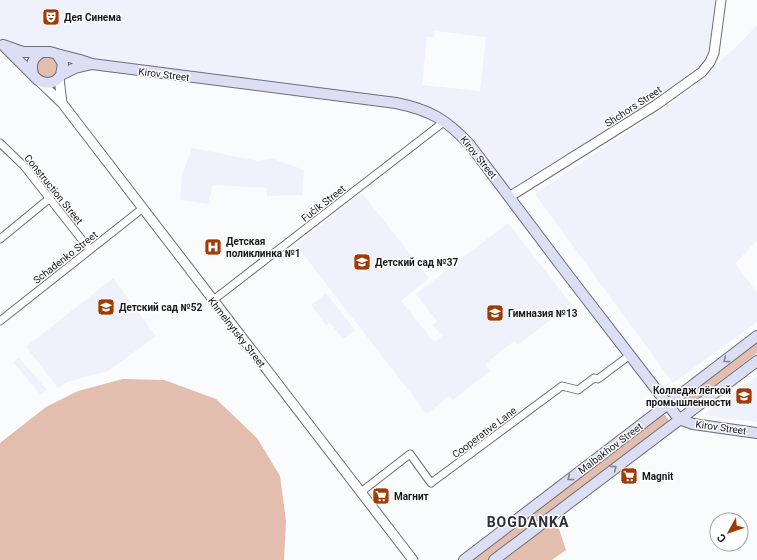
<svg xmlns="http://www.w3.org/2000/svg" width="757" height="560" font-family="Roboto,sans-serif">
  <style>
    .built { fill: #eff1fd; fill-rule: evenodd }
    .green { fill: #e3bdae }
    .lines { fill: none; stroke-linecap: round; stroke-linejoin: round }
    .minor-casing { stroke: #6d6e7b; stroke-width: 9 }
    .tertiary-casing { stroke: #6d6e7b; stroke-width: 11 }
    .secondary-casing { stroke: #6d6e7b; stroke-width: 12 }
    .minor { stroke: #fff; stroke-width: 7 }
    .tertiary { stroke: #fff; stroke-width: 9 }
    .secondary { stroke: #dcdef3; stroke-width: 10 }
    .oneway { stroke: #838593 }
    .labels { text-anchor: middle; stroke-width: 3; stroke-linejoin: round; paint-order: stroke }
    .poi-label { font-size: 10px; font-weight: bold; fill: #17181d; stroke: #fff; text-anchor: start }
    .street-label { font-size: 10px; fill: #17181d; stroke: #fff }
    .district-label { font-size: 14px; font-weight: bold; letter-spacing: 1px; fill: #2e2f3a; stroke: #fff }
  </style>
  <rect width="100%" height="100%" fill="#fafbfd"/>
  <path class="built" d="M0 0H721L706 67 509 197 470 145 424 110 175 75 0 43ZM435 31 486 37 480 91 422 85 427 37H434Z
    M757 25V240L735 264 757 292V322L673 383 535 194 686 93 742 41Z
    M192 148 258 161 271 158 304 170 302 195 267 196V188L213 185 208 204 180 200 182 175Z
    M362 193 429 278 401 301 434 342 442 336 433 325 437 321 416 294 508 223 571 304 518 345 514 341 485 364 490 371 453 400 449 396 427 414 296 245Z
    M113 278 156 336 108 371 67 382 58 388 26 347Z
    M326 293 355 330 343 339 330 323 326 325 311 305Z
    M19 358 47 390 41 395 13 362Z
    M757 376V422L707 416 705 414Z"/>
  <path class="green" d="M36 67a11 11 0 1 1 22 0a11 11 0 1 1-22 0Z
    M757 342V353L687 407 681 406 680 401Z
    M123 379 164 380 216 399 257 438 280 476 286 521 284 560H0V443L46 407 78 391Z
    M661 414H664L669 420 668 423 488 560H471Z
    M556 520 566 550 552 560H504Z"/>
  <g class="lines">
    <g class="minor-casing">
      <path id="minor" d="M0 143 24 166 90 250
        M0 239 50 198
        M212 301 445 121
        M0 321 143 208
        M361 492 410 454 431 483 562 386 578 390 594 378 598 379 630 355"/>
    </g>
    <g class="tertiary-casing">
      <path id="tertiary" d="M59 78 62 103
        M38 80 62 103 413 560
        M509 197 656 105 702 72 710 62 714 53 721 0"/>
    </g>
    <g class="secondary-casing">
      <path id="secondary" d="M3 45 23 52H50L57 54 80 60 92 64 396 103C430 110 446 119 470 145L568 275 679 419 693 424 757 433
        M3 45 38 80C47 85 56 83 61 75L63 64 57 54
        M33 74C30 64 33 57 42 52
        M61 75 75 68 92 64
        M464 560 757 336
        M494 560 757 361"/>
    </g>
    <use href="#minor" class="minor"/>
    <use href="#tertiary" class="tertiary"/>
    <use href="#secondary" class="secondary"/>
  </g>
  <defs><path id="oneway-chevron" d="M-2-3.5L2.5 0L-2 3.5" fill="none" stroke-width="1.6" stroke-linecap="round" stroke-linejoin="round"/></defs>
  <g class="oneway">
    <use href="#oneway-chevron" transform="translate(726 360) rotate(143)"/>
    <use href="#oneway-chevron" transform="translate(614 468) rotate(-37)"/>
    <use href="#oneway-chevron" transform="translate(570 478) rotate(143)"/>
  </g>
  <defs>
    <g id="theatre-square" transform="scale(0.9)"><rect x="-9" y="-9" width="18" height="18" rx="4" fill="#9f3b05" stroke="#fff"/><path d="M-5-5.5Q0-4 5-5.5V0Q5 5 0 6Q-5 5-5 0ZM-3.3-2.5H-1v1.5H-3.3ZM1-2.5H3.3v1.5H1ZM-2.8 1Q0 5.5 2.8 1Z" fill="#fff"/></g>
    <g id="hospital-square" transform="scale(0.9)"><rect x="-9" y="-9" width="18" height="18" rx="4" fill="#9f3b05" stroke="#fff"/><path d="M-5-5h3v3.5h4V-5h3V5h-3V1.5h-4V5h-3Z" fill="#fff"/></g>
    <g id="school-square" transform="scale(0.9)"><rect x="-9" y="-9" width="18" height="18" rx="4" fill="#9f3b05" stroke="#fff"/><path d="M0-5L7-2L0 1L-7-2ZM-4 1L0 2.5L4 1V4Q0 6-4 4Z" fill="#fff"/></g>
    <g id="university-square" transform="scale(0.9)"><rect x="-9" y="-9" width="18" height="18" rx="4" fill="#9f3b05" stroke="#fff"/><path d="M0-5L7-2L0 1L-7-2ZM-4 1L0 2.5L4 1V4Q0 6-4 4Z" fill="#fff"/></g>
    <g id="supermarket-square" transform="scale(0.9)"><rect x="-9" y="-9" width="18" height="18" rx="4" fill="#9f3b05" stroke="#fff"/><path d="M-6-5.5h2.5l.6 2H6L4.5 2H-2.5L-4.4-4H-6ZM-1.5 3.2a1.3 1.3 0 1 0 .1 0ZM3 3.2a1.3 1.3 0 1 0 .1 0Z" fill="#fff"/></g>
  </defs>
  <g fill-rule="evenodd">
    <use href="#theatre-square" x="51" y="17"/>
    <use href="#hospital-square" x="213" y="247"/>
    <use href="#school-square" x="362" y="262"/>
    <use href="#school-square" x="106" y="307"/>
    <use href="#school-square" x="495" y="313"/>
    <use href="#university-square" x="744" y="396"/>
    <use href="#supermarket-square" x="629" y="476"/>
    <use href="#supermarket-square" x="381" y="496"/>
  </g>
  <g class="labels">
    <g class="poi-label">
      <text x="64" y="21">Дея Синема</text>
      <text x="226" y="245">Детская<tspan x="226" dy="12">поликлинка №1</tspan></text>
      <text x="375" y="266">Детский сад №37</text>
      <text x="119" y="311">Детский сад №52</text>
      <text x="508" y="317">Гимназия №13</text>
      <text x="731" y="394" text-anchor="end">Колледж лёгкой<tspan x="731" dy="12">промышленности</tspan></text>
      <text x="642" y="480">Magnit</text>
      <text x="394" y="500">Магнит</text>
    </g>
    <g class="street-label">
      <text transform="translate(164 74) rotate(7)" y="4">Kirov Street</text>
      <text transform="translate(633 106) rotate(-33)" y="4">Shchors Street</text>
      <text transform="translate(479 157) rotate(51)" y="4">Kirov Street</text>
      <text transform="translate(54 189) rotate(51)" y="4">Construction Street</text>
      <text transform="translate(323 203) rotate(-38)" y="4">Fučík Street</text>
      <text transform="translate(65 257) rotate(-38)" y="4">Schadenko Street</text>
      <text transform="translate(237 332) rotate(52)" y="4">Khmelnytsky Street</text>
      <text transform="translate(721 427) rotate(8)" y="4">Kirov Street</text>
      <text transform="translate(484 432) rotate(-37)" y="4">Cooperative Lane</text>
      <text transform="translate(610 448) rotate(-37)" y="4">Malbakhov Street</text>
    </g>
    <g class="district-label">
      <text x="528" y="527">BOGDANKA</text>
    </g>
  </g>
  <g transform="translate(729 532) rotate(230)"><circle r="19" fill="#ffffff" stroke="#a2a3a5"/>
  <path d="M0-3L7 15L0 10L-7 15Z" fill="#9f3b05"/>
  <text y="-6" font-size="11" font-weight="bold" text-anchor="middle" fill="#17181d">С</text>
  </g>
</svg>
